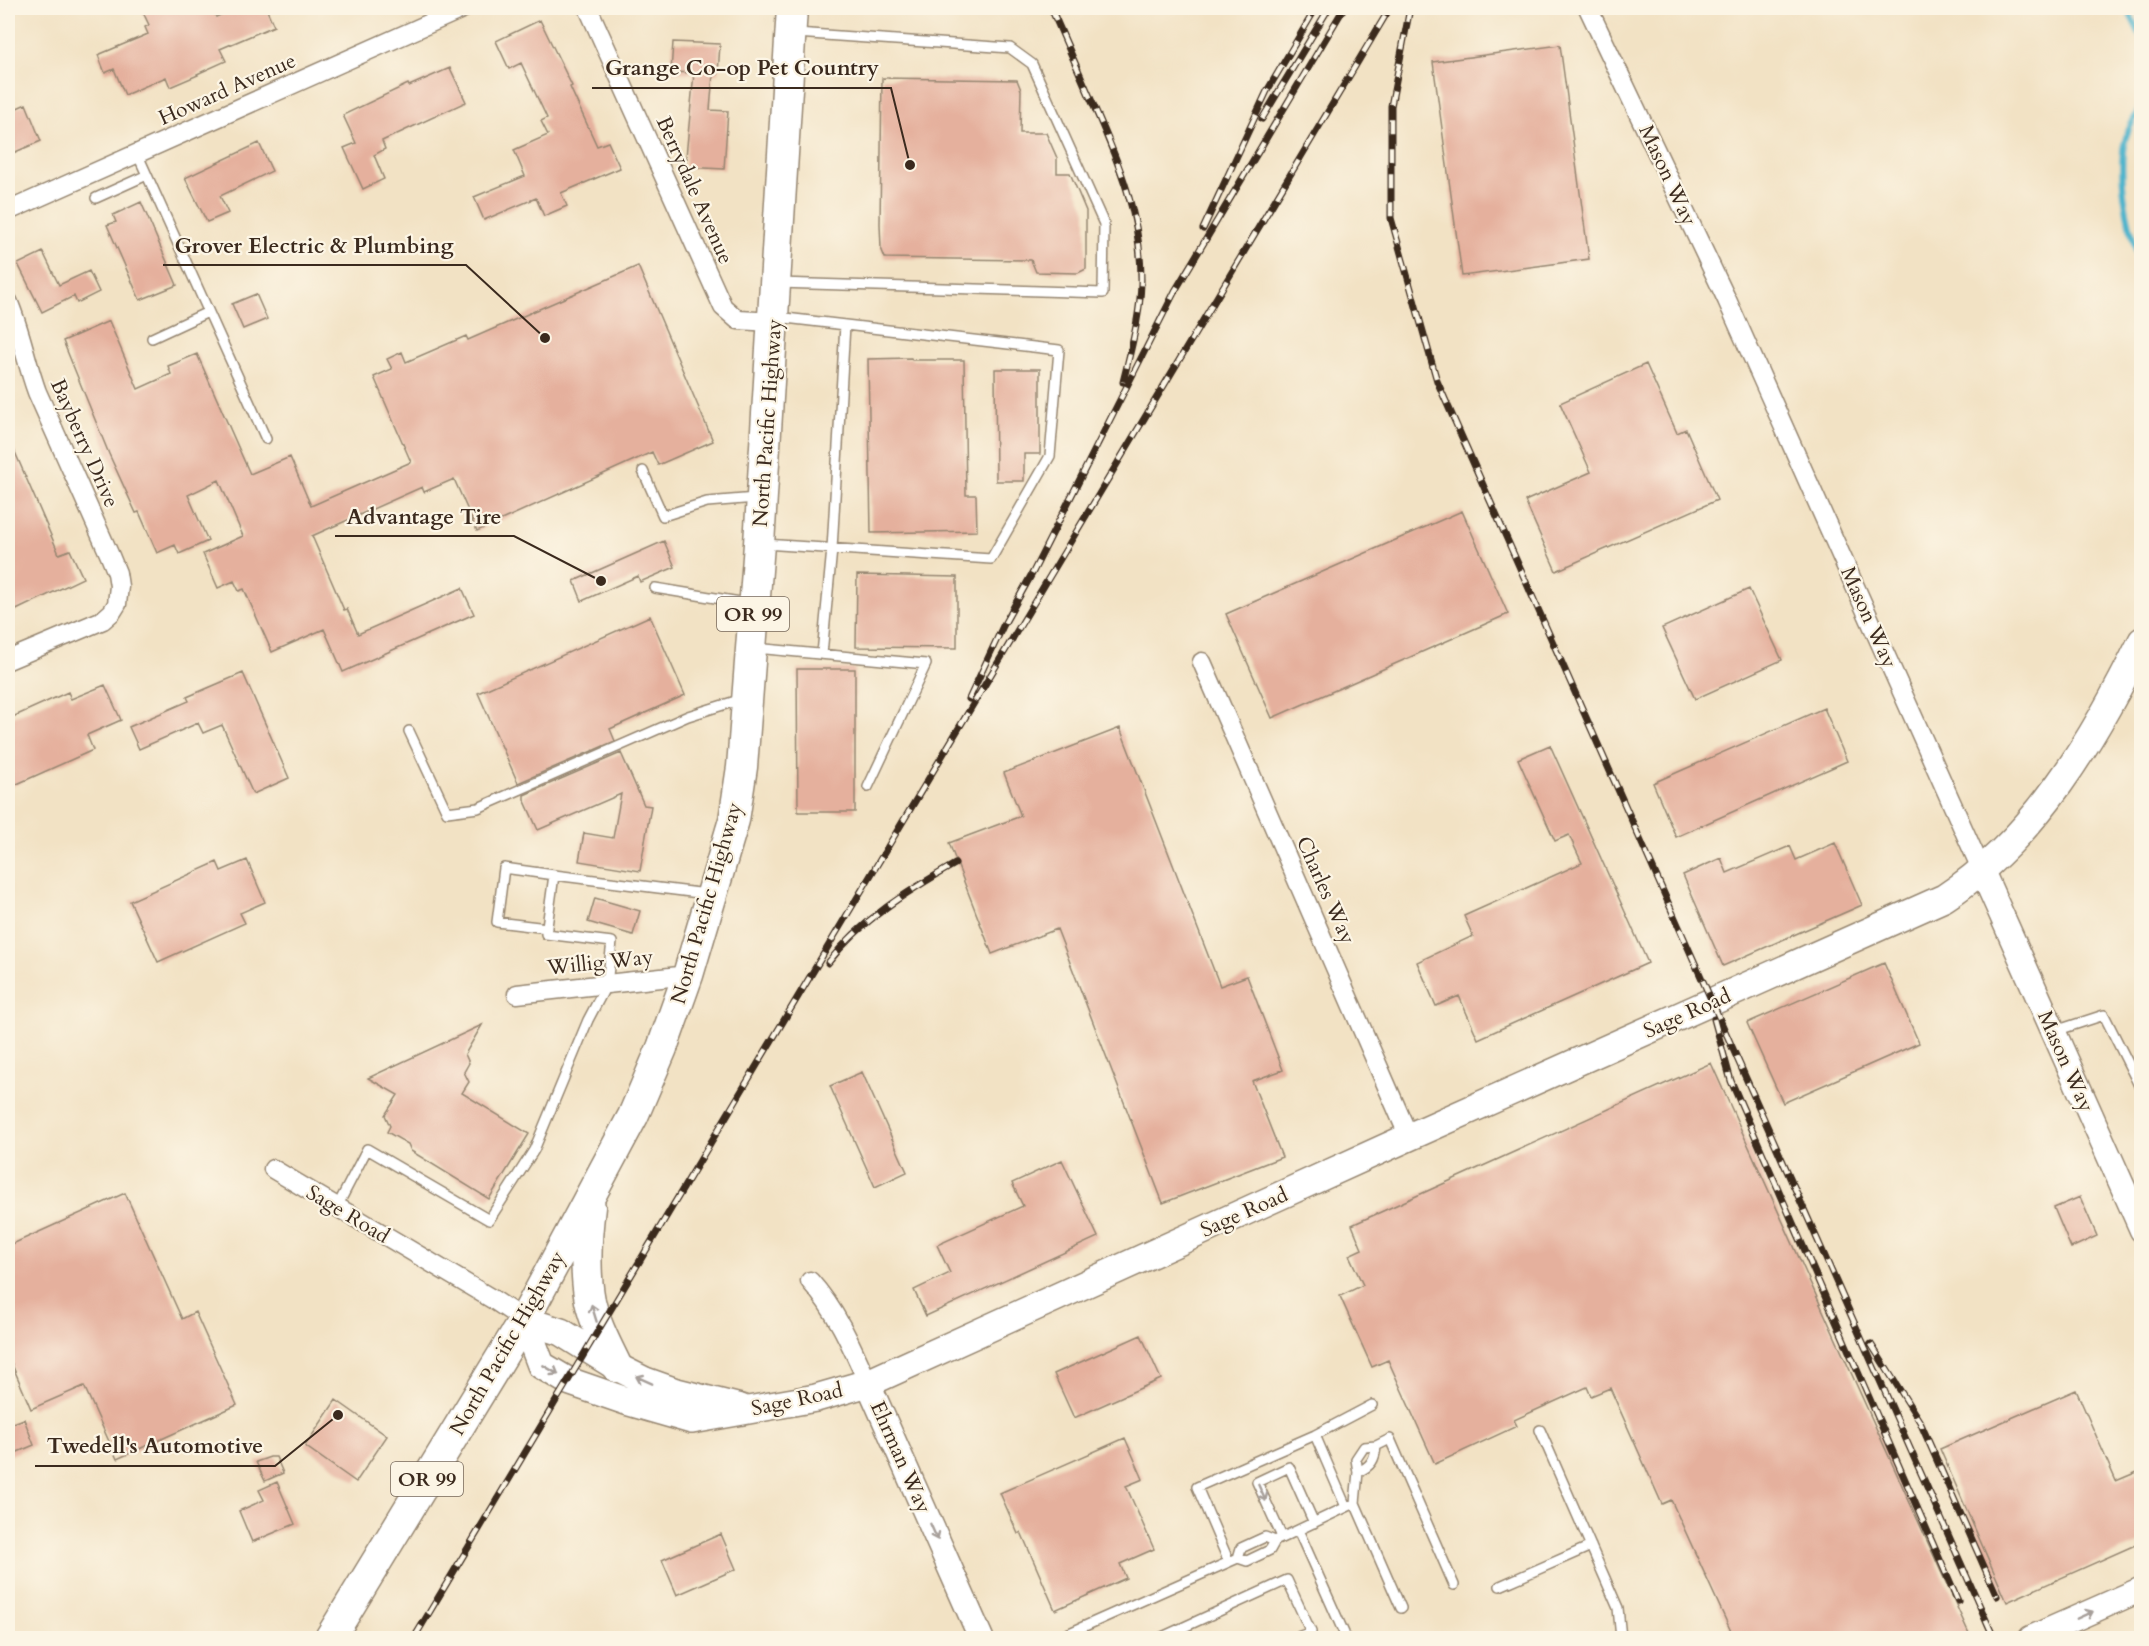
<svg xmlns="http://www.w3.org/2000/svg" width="2149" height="1646" font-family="Cardo,serif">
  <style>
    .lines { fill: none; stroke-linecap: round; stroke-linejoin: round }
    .stream { stroke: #4db4cc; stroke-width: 6 }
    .building { fill: #e5b09d }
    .service-casing { stroke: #968671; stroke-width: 12 }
    .minor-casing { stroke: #968671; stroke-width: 21 }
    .tertiary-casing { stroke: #968671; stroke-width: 27 }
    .secondary-casing { stroke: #968671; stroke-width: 30 }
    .primary-casing { stroke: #968671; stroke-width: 33 }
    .service { stroke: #fff; stroke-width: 9 }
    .minor { stroke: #fff; stroke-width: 18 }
    .tertiary { stroke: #fff; stroke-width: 24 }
    .secondary { stroke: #fff; stroke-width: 27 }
    .primary { stroke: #fff; stroke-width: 30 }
    .rail-casing { stroke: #3b2a1e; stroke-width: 7 }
    .rail { stroke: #fcf5e5; stroke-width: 4.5; stroke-dasharray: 14; stroke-linecap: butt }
    .oneway { stroke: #a79f9a }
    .labels { text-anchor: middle; stroke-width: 4.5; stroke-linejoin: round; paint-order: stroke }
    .shield { fill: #fcf5e5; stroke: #75675a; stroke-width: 1.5 }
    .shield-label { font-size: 20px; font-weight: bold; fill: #3b2a1e }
    .street-label { font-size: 21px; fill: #3b2a1e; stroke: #fcf5e5 }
    .leader { fill: none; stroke: #3b2a1e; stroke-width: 2 }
    .callout-dot { fill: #3b2a1e; stroke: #fcf5e5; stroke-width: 2 }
    .callout-label { font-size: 22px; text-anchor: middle; font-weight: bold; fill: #3b2a1e; stroke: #fcf5e5; stroke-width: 4.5; stroke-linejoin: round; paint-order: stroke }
  </style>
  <rect width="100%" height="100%" fill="#fcf5e5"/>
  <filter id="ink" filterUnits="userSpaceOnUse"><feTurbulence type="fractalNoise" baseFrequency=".0167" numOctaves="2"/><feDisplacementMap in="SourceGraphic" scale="12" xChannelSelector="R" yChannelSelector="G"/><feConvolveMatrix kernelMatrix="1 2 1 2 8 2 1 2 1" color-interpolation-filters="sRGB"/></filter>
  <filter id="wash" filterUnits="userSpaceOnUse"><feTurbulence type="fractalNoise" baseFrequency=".008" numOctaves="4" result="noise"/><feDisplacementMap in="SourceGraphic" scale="24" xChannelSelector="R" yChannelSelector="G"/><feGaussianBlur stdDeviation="1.35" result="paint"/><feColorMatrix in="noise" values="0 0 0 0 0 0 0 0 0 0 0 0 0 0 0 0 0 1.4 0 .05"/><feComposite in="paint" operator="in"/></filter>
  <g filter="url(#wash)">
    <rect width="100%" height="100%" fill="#f2e2c4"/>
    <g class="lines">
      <path class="stream" d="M2127 8 2142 39
        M2142 104C2134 119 2124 135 2123 152 2119 193 2132 235 2142 273"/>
    </g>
    <g id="blocks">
      <path class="building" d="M141 8H212L216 17 236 8H266L274 26 220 49 226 61 197 74 198 75 170 87 166 77 125 95 114 69 105 73 98 55 148 34 145 27 149 25Z
        M540 20 572 86 570 87 597 146 608 142 620 168 561 193 567 206 544 216 536 198 484 220 474 197 525 176 514 150 548 135 541 121 547 118 521 63 509 69 496 41Z
        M673 42 720 44 718 74H713L710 110 728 111 724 169 685 167 694 73 671 72Z
        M1560 45 1589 259 1462 276 1433 62Z
        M450 68 466 102 382 141 385 149 374 155 384 179 363 189 344 148 356 143 343 115 408 84 409 86Z
        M882 78 1017 80 1021 90 1020 133H1046L1057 158V173H1070L1086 211V269L1078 273 1036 272 1031 260 885 258 881 248 880 224Z
        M26 104 41 141 13 153 8 141V112Z
        M259 143 272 171 220 196 228 213 207 222 185 178Z
        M141 202 177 285 140 300 107 225 116 222 113 215Z
        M43 252 59 285 89 271 99 292 77 303 74 296 42 312 18 264Z
        M638 266 713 441 658 465 652 452 477 531 454 479 424 492 422 487 312 536 344 610 347 609 358 634 462 588 474 614 343 672 324 629 272 652 244 589 239 591 234 581 218 588 203 554 243 536 219 480 188 495 208 541 179 554 175 545 157 553 139 512 136 513 109 454 63 341 109 321 138 389 171 374 168 366 197 354 250 474 290 457 311 506 411 462 374 377 392 369 387 359 402 352 406 362 466 336 468 340Z
        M256 294 267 319 243 329 232 304Z
        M911 358 912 360H964L966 495H976L977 531 871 533 868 359Z
        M1646 364 1677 433 1686 429 1717 500 1556 571 1525 501 1591 472 1560 403Z
        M995 369H1040V454H1024V481H996Z
        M8 436 59 554 70 550 83 578 8 614Z
        M1462 511 1508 614 1272 718 1226 614Z
        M664 541 675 567 640 582 638 576 582 601 574 581Z
        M857 575 957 577V648L856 647Z
        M1749 589 1782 660 1695 699 1662 628Z
        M650 616 685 695 610 729 615 741 518 783 478 693Z
        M797 669H855V812H798Z
        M243 673 289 778 253 794 222 725 203 733 198 723 139 749 129 727 189 701 187 697Z
        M105 685 121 720 87 735 93 750 8 788V719L68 692 71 699Z
        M1824 708 1847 761 1676 837 1653 783Z
        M1120 728 1220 986 1247 976 1283 1070 1252 1081 1282 1157 1163 1203 1057 929 992 954 949 843 1021 816 1004 773Z
        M1550 745 1648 963 1478 1039 1459 996 1436 1006 1417 962 1473 936 1464 916 1582 863 1569 835 1555 841 1518 759Z
        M621 753 644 805 651 806 640 871 579 861 584 833 613 838 621 794 538 830 524 799V795Z
        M1835 843 1862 905 1723 966 1683 875 1721 858 1727 873 1790 846 1796 860Z
        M247 860 265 902 240 913 245 923 158 962 130 901 217 862 221 871Z
        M595 898 640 911 633 935 588 922Z
        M1884 963 1919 1043 1783 1103 1747 1023Z
        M482 1025 465 1054 469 1063 464 1072 469 1082 462 1093 529 1134 489 1199 411 1151 408 1144 387 1132 390 1126 385 1115 398 1095 368 1078Z
        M1711 1063 1971 1638H1734L1671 1500 1662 1504 1610 1388 1591 1396 1587 1387 1514 1420 1517 1426 1435 1464 1388 1360 1372 1367 1340 1296 1363 1285 1349 1255 1362 1249 1352 1225Z
        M862 1072 907 1172 875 1187 830 1086Z
        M1062 1160 1098 1237 926 1316 914 1290 950 1273 937 1245 1023 1206 1012 1183Z
        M125 1193 182 1319 195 1312 237 1405 117 1459 84 1386 31 1409 8 1355V1246Z
        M2080 1197 2097 1236 2071 1248 2054 1208Z
        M1141 1335 1161 1379 1074 1418 1054 1374Z
        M2076 1390 2116 1481 2142 1470V1542L2007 1602 1940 1449Z
        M336 1400 387 1436 356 1482 305 1446Z
        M24 1419 34 1445 8 1456V1425Z
        M1125 1438 1143 1479 1126 1486 1154 1549 1120 1564 1126 1578 1055 1610 1021 1532 1018 1534 1000 1493Z
        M270 1457H276L283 1473 265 1481 256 1462Z
        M277 1482 295 1524 252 1542 239 1511 264 1500 259 1490Z
        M721 1534 736 1569 677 1595 662 1560Z"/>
    </g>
  </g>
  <g filter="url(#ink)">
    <use href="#blocks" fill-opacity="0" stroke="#968671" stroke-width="1.5"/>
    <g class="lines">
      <g class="service-casing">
        <path id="service" d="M137 153 266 439
          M96 198 147 175
          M778 283 1103 293 1104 224 1032 64 1010 48 796 33
          M152 338 208 312
          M643 471 663 516 707 502 756 498
          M764 544 991 559 1050 456 1059 350 777 317
          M655 588 752 604
          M754 648 926 664 868 787
          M822 654 832 549 845 325
          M409 731 447 812 478 808 688 716 742 699
          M547 928 497 922 504 868 554 875
          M2055 1031 2104 1015 2135 1077
          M2142 1076 2135 1077 2142 1092
          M337 1207 367 1149 489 1220 534 1150 588 1020 607 984 612 942 546 934 554 875 707 894
          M1540 1430 1618 1608 1621 1638
          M1315 1435 1372 1405
          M1376 1446 1390 1439 1454 1585
          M1355 1503 1358 1472 1356 1459 1364 1447 1376 1446C1375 1460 1371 1466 1358 1472
          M1298 1530 1344 1633
          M1282 1537 1257 1482 1289 1467 1314 1523
          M1275 1541 1355 1503 1401 1608
          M1229 1562 1197 1487 1315 1435 1346 1507
          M1500 1586 1591 1546
          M1058 1638 1238 1558 1247 1561 1270 1550 1275 1541 1265 1537 1241 1548 1238 1558
          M1160 1638 1287 1580 1311 1632 1295 1638"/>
      </g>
      <g class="minor-casing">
        <path id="minor" d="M588 8 723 307 738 320 773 322
          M1588 8 1727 300 1982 871
          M8 211 464 8
          M8 301C21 331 26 362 37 392L110 556 117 573 119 586 117 604 112 612 103 620 8 660
          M1202 662 1409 1137
          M517 994 688 975
          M273 1169 494 1300 524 1320
          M810 1281C837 1311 852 1347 868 1383"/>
      </g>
      <g class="tertiary-casing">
        <path id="tertiary" d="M1982 871 2142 1230
          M868 1383 981 1638
          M2031 1638 2142 1589"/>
      </g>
      <g class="secondary-casing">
        <path id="secondary" d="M524 1320 541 1365 568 1381 626 1401 692 1420 816 1398 868 1383 1409 1137 1944 898C2035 839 2095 737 2142 641
          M524 1320 561 1332 617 1367 645 1381 673 1391 741 1408"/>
      </g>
      <g class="primary-casing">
        <path id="primary" d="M590 1207C586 1239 584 1270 590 1301 595 1324 607 1346 617 1367
          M330 1638 524 1320 633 1116 662 1048 688 975 734 820 742 767 759 544 792 8"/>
      </g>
      <use href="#service" class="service"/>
      <use href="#minor" class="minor"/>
      <use href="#tertiary" class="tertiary"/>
      <use href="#secondary" class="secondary"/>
      <use href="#primary" class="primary"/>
      <g class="rail-casing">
        <path id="rail" d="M1051 8C1065 40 1079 72 1093 104 1119 163 1142 217 1141 283 1140 317 1131 349 1123 382
          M1410 8 1391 106V218L1437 381 1994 1638
          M1262 119 1329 8
          M1203 229 1267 91 1316 8
          M969 699 1003 626 1033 572 1175 291 1344 8
          M828 963C862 919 908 891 955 864
          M1714 1019 1731 1081 1958 1601
          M1871 1344 1920 1422 1997 1596
          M414 1638 1390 8"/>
      </g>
      <use href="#rail" class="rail"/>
    </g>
    <defs><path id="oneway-shaft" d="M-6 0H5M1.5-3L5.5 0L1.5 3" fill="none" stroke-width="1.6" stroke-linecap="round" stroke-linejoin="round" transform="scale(1.5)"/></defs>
    <g class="oneway">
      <use href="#oneway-shaft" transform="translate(594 1313) rotate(-107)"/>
      <use href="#oneway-shaft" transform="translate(551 1370) rotate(31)"/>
      <use href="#oneway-shaft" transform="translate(644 1380) rotate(-156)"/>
      <use href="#oneway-shaft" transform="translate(1262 1493) rotate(66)"/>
      <use href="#oneway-shaft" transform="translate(934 1532) rotate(66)"/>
      <use href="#oneway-shaft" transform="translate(2085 1615) rotate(-24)"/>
    </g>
  </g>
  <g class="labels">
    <g class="shield">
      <rect x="717" y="597" width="72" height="34" rx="4.5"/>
      <rect x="391" y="1462" width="72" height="34" rx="4.5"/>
    </g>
    <g class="shield-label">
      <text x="753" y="621">OR 99</text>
      <text x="427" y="1486">OR 99</text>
    </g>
    <g class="street-label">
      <text transform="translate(227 89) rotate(-24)" y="7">Howard Avenue</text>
      <text transform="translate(1668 175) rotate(65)" y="7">Mason Way</text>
      <text transform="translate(695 190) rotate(66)" y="7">Berrydale Avenue</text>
      <text transform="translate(767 423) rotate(-86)" y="7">North Pacific Highway</text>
      <text transform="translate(85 443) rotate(66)" y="7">Bayberry Drive</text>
      <text transform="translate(1869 617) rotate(66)" y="7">Mason Way</text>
      <text transform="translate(1326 890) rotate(66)" y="7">Charles Way</text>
      <text transform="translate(706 903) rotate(-74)" y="7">North Pacific Highway</text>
      <text transform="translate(600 962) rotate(-6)" y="7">Willig Way</text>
      <text transform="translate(1687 1013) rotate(-24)" y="7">Sage Road</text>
      <text transform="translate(2066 1061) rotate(66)" y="7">Mason Way</text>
      <text transform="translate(1244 1212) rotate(-24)" y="7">Sage Road</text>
      <text transform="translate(348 1214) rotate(31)" y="7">Sage Road</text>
      <text transform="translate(507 1343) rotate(-60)" y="7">North Pacific Highway</text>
      <text transform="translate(797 1399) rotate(-12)" y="7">Sage Road</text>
      <text transform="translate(901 1457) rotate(66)" y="7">Ehrman Way</text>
    </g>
  </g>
  <path class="leader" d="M910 165L891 88H592M545 338L466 265H163M601 581L514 536H335M338 1415L275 1466H35"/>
  <g class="callout-dot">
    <circle cx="910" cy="165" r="6"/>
    <circle cx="545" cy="338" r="6"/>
    <circle cx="601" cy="581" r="6"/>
    <circle cx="338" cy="1415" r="6"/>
  </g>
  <g class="callout-label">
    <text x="742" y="75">Grange Co-op Pet Country</text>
    <text x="314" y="253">Grover Electric &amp; Plumbing</text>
    <text x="424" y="524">Advantage Tire</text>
    <text x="155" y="1453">Twedell's Automotive</text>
  </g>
  <rect width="2149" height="1646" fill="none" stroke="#fcf5e5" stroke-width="30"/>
</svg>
